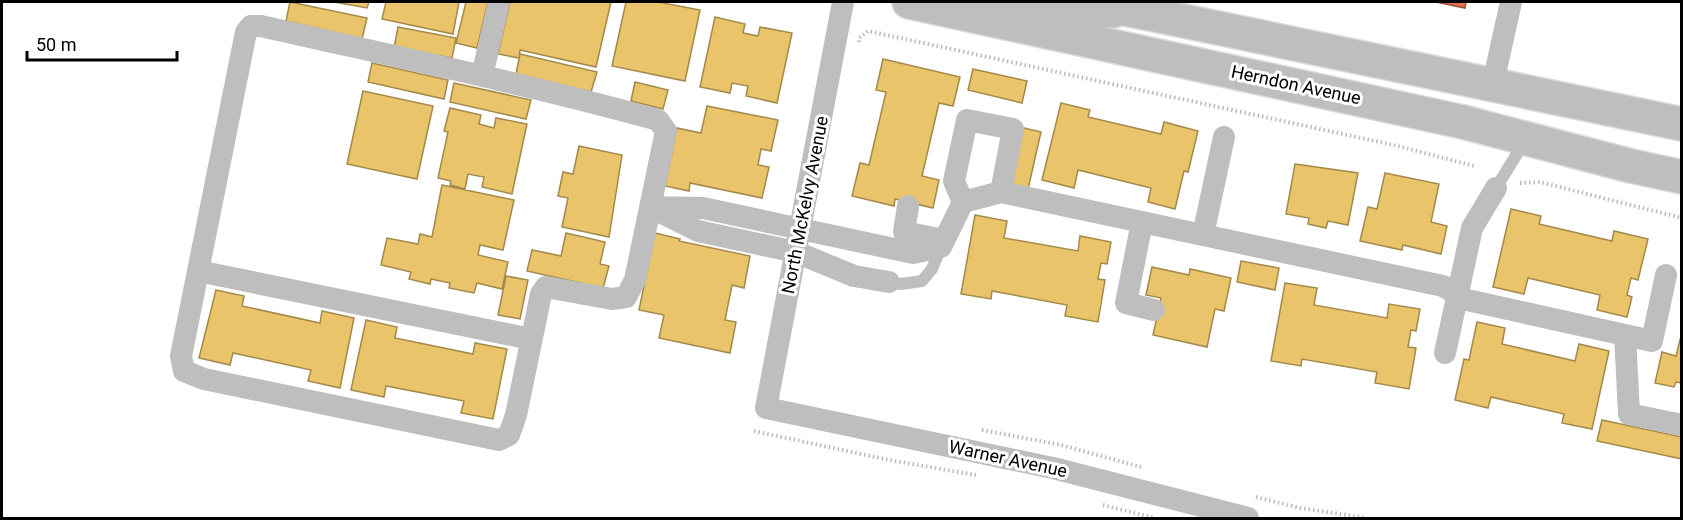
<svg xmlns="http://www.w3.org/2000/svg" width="1683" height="520" font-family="Roboto,sans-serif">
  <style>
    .homes { fill: #e9c46a; stroke: #a3894a; stroke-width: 1.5 }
    .shops { fill: #e76f51; stroke: #a24e39; stroke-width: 1.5 }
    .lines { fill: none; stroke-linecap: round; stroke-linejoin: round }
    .primary-casing { stroke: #dbdbdb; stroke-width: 36 }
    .path { stroke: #b9b9b9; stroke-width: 4; stroke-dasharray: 1.5 3; stroke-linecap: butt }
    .service { stroke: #bebebe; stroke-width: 12 }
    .minor { stroke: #bebebe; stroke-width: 22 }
    .primary { stroke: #bebebe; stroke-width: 33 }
    .labels { text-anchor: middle; stroke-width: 6; stroke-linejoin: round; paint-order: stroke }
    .street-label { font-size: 18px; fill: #000; stroke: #fff }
  </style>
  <rect width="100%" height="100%" fill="#fff"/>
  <path class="homes" d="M290 2 367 18 362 39 286 21Z
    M334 2H369L367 8Z
    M386 2H459L453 34 382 19Z
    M466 2H488L477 48 456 43Z
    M510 2H611L596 67 520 50 519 58 498 54Z
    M626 2H658L700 10 685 81 612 66Z
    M715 17 745 24 743 33 758 36 760 27 792 33 777 103 746 96 748 86 732 83 730 93 700 87Z
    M398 27 456 38 452 58 394 48Z
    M520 54 597 72 591 92 516 74Z
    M883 59 960 77 953 106 939 103 922 176 939 180 933 208 895 199 894 206 852 196 860 163 869 165 886 92 876 90Z
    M372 63 448 80 444 99 368 82Z
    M973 69 1027 81 1022 103 968 90Z
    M635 82 668 90 663 109 631 101Z
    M454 83 531 100 526 119 450 102Z
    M363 91 433 106 417 179 347 164Z
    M1061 103 1090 110 1088 117 1161 134 1164 122 1198 131 1188 172 1184 171 1175 209 1148 202 1151 188 1078 170 1074 188 1042 180Z
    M707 106 778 120 771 151 761 149 758 165 769 167 762 198 690 183 689 191 665 186 677 128 701 133Z
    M450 108 481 115 479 124 494 128 496 118 527 124 512 194 482 187 484 177 468 174 465 189 450 185 451 181 438 178 448 132 444 131Z
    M1020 127 1041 132 1028 189 1007 184Z
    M579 146 622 155 609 237 562 227 568 198 558 196 563 172 573 174Z
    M1295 164 1358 173 1348 225 1328 221 1326 228 1308 224 1309 218 1286 214Z
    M1385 173 1439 184 1431 222 1447 226 1441 254 1403 245 1402 250 1360 241 1368 207 1377 209Z
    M442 185 514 200 503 250 480 245 478 255 508 262 502 289 477 283 474 293 449 288 450 283 431 279 430 284 409 279 411 272 381 265 387 238 418 244 420 234 432 237Z
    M1511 209 1541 216 1539 224 1612 241 1614 231 1648 239 1638 280 1631 278 1627 295 1632 297 1627 317 1597 310 1600 295 1528 278 1524 294 1493 287Z
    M975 215 1007 221 1004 238 1078 251 1080 236 1111 242 1107 264 1101 263 1098 279 1105 280 1098 322 1065 316 1067 305 992 291 991 299 961 294Z
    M566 233 605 242 600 264 609 266 603 288 527 271 532 250 561 256Z
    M655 233 680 239 679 241 750 256 744 288 732 285 725 320 736 322 730 353 659 338 664 315 639 310Z
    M1241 261 1279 268 1275 290 1237 282Z
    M1152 267 1189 275 1190 269 1231 278 1224 311 1215 309 1207 347 1153 335 1161 298 1146 295Z
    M506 276 528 280 520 319 498 315Z
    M1285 283 1317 288 1314 305 1387 318 1389 304 1420 309 1416 331 1411 330 1408 347 1416 348 1409 389 1375 383 1377 372 1302 359 1301 366 1271 361Z
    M216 290 244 296 242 306 320 323 322 311 354 318 340 388 308 381 311 370 233 353 230 365 199 358Z
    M366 320 397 327 395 338 473 354 475 343 507 349 493 419 461 413 464 401 386 386 384 397 351 390Z
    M1477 322 1505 328 1502 344 1575 361 1579 344 1609 351 1592 429 1562 423 1564 414 1491 397 1488 408 1455 400 1464 359 1469 360Z
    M1682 332V383L1676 382 1674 387 1655 383 1662 352 1676 356Z
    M1602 420 1682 437V459L1597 441Z"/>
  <path class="shops" d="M1436 2H1466L1465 8Z"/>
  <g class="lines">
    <g class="primary-casing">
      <path id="primary" d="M909 2 1463 122 1631 166 1682 177
        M1009 2 1027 5 1113 11
        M1092 2 1682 124"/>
    </g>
    <path class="path" d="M859 42V38L868 31 1398 146 1474 166
      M1520 183 1540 182 1682 218
      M982 430 1061 445 1141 467
      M754 431 889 460 976 475
      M1256 497 1300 508 1367 518
      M1103 505 1155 518"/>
    <path class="service" d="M1496 188 1525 141
      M889 282 901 284 922 281 932 269 941 247"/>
    <path class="minor" d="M843 2 766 408 1053 468 1248 518
      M251 26H261C393 56 527 84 658 120L666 131 635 280 626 297 612 299 546 287 541 294 516 415 509 435 499 440 204 379 184 371 181 356 246 32Z
      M482 76 499 2
      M1493 83 1511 2
      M963 202 954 181 967 120 1013 129 1001 192
      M908 206 904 232 944 240
      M1142 222 1126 303 1154 310
      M1203 235 1224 137
      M198 271 531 339
      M889 282 854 276 796 252 698 231 650 207 703 208 913 253 941 247 963 202 1001 192 1443 286 1467 300 1625 335 1629 414 1682 425
      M1625 335 1652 341 1666 275
      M1445 353 1472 228 1496 188"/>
    <use href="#primary" class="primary"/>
  </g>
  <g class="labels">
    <g class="street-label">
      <text transform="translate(1296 85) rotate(12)" y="6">Herndon Avenue</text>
      <text transform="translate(805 205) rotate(-79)" y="6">North McKelvy Avenue</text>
      <text transform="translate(1008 459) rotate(12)" y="6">Warner Avenue</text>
    </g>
  </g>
  <rect width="1683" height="520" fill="none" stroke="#000000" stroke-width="6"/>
  <path d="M27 51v9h150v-9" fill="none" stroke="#000000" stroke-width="3"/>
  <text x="36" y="51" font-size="18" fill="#000000" stroke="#ffffff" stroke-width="4.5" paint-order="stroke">50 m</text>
</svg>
